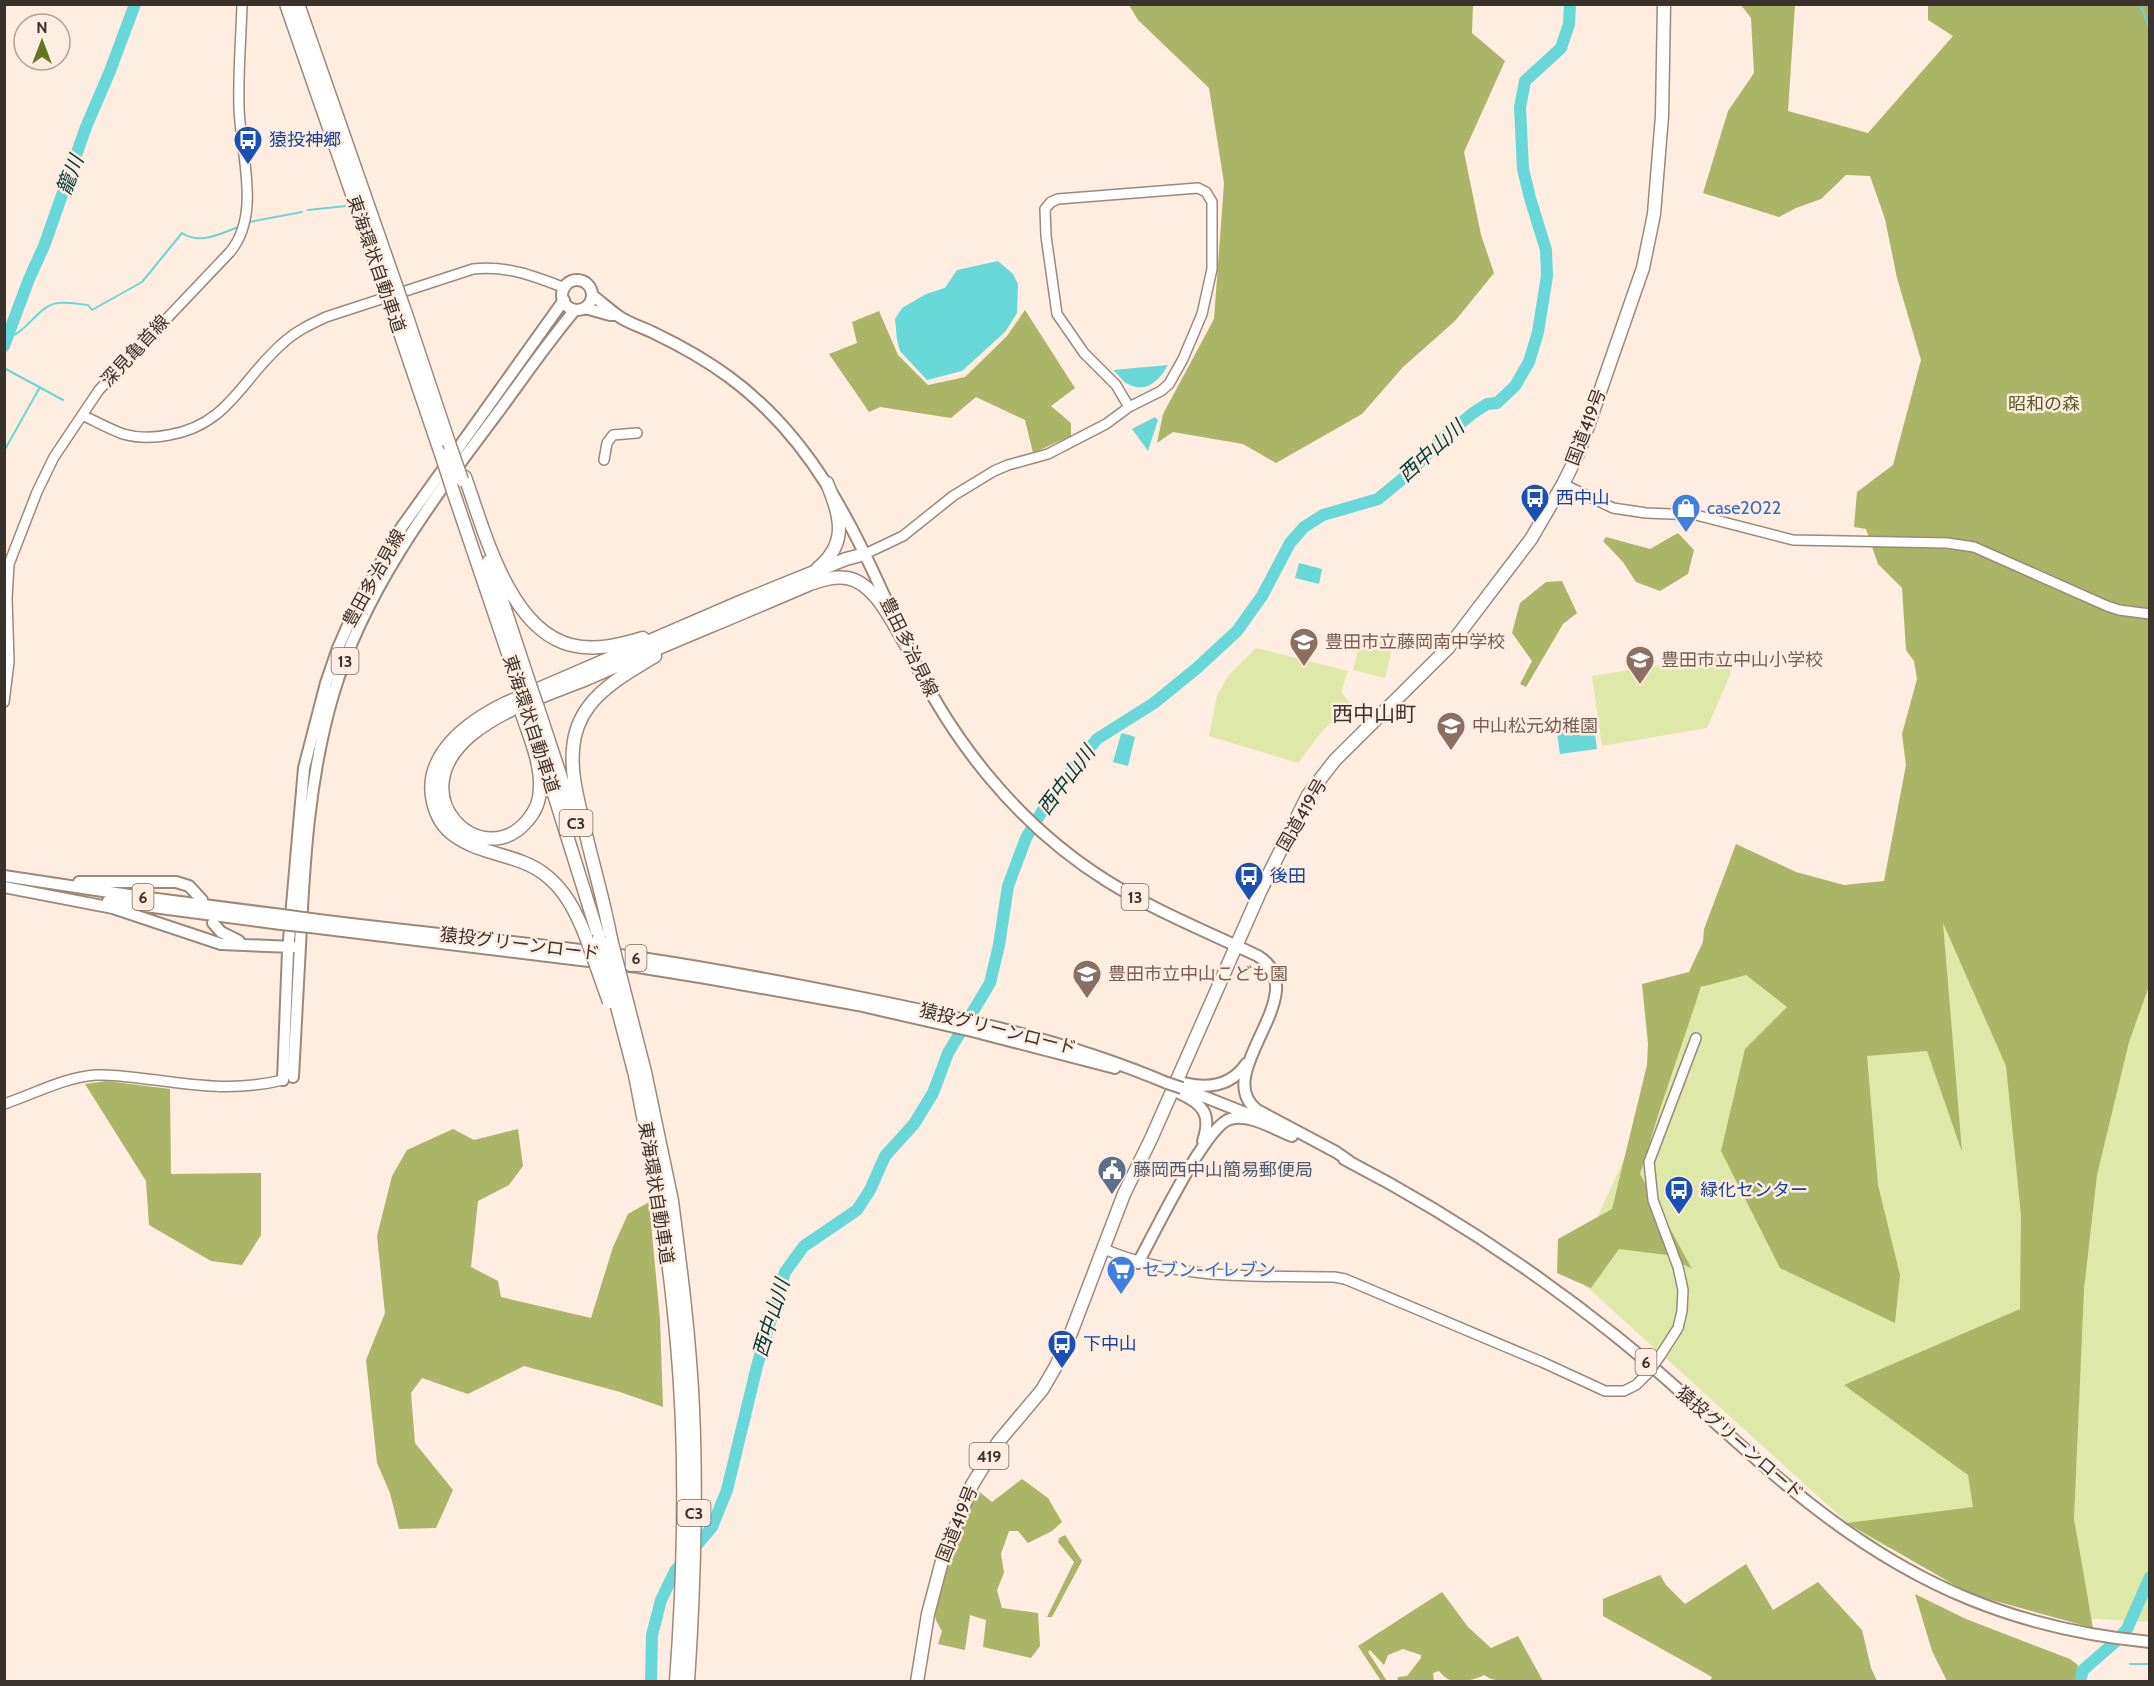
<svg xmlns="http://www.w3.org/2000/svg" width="2154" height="1686" font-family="Cabin,'Noto Sans JP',sans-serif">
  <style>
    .green { fill: #dee8a8 }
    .forest { fill: #aab568 }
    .water { fill: #68d7d8 }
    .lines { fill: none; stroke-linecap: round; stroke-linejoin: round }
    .stream { stroke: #68d7d8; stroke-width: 2 }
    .river { stroke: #68d7d8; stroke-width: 12 }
    .secondary-casing { stroke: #9c897a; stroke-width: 12 }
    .primary-casing { stroke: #9c897a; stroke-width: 14 }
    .highway-casing { stroke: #9c897a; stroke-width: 15 }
    .secondary { stroke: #fff; stroke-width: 9 }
    .primary { stroke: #fff; stroke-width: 10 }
    .highway { stroke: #fff; stroke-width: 12 }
    .secondary-bridge-casing { stroke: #9c897a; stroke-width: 12; stroke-linecap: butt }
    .primary-bridge-casing { stroke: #9c897a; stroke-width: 14; stroke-linecap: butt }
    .highway-bridge-casing { stroke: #9c897a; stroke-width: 15; stroke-linecap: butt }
    .secondary-bridge { stroke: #fff; stroke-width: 9 }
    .primary-bridge { stroke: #fff; stroke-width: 10 }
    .highway-bridge { stroke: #fff; stroke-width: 12 }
    .labels { text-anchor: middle; stroke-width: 5; stroke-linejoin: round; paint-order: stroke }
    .shield { fill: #feede0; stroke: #756a62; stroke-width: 1.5 }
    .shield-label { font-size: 16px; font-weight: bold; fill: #3a322c }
    .transit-label { font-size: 18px; fill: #164399; stroke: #feede0; text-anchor: start }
    .street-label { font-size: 18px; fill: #3a322c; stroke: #feede0 }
    .park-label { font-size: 18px; fill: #555c24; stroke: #feede0 }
    .shop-label { font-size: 18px; fill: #366cbe; stroke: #feede0; text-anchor: start }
    .education-label { font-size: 18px; fill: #785e54; stroke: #feede0; text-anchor: start }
    .service-label { font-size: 18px; fill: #4e5e75; stroke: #feede0; text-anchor: start }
    .water-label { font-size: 20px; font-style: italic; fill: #013939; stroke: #feede0 }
    .quarter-label { font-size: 21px; fill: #3a322c; stroke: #feede0 }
  </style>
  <rect width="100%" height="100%" fill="#feede0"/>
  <path class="green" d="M1361 637 1393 645 1385 678 1353 670Z
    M1256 648 1348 671 1341 692 1351 704 1322 731 1298 763 1209 736 1217 696 1228 676Z
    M1731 654 1730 675 1707 728 1602 746 1592 676Z
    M2149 704V1622L2080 1618 2027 1609 1862 1536 1565 1267 1598 1216 1702 988 1776 923 1906 886Z"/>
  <path class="forest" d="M1129 5H1473L1472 33 1505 61 1464 152 1481 235 1494 273 1455 321 1403 367 1362 414 1276 463 1243 444 1173 432 1157 443 1163 414 1214 319 1224 183 1209 88 1138 20Z
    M1741 5H1795L1788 111 1868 133 1953 36 1928 20V5H2149L2150 983 2129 1042 2097 1175 2084 1289 2074 1519 2093 1628 1970 1594 1847 1523 1973 1507 1968 1475 1844 1385 2020 1309 2021 1215 2006 1066 1943 923 1962 1152 1927 1051 1867 1056 1878 1185 1900 1275 1895 1323 1780 1268 1721 1151 1745 1049 1787 1007 1746 975 1701 987 1659 1112 1640 1174 1692 1269 1667 1255 1619 1249 1591 1288 1557 1273 1558 1239 1612 1209 1647 1065 1648 1044 1642 984 1689 972 1703 942 1704 929 1736 844 1796 872 1844 885 1884 881 1906 765 1902 734 1917 679 1914 661 1906 650 1902 588 1878 564 1866 529 1854 527 1857 492 1893 465 1921 360 1897 278 1885 219 1870 176 1846 175 1821 199 1796 208 1779 217 1703 193 1728 111 1754 73 1751 18Z
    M1025 310 1075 388 1051 406 1071 423V436L1033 453 1025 420 976 397 951 418 880 407 869 412 829 354 857 343 852 322 879 311 898 355 928 385 965 377 1007 336Z
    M1678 533 1694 550 1688 574 1660 591 1636 582 1623 562 1603 541 1606 537 1650 549Z
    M1562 581 1577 613 1563 624 1526 687 1520 684 1532 661 1512 633 1520 603 1546 582Z
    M107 1081 170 1089 171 1174 261 1173V1235L242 1265 211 1261 149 1225 146 1181 85 1084Z
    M453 1129 474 1140 518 1129 523 1166 509 1185 478 1201 471 1267 498 1281 501 1297 591 1318 613 1247 628 1214 649 1202 660 1319 663 1407 620 1392 524 1366 468 1394 422 1378 411 1393 415 1443 453 1490 436 1528 399 1529 390 1493 377 1463 366 1360 385 1313 377 1236 392 1176 407 1150Z
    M1022 1479 1048 1498 1062 1522 1052 1531 1028 1543 1018 1531H1009L1001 1554 1004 1573 997 1590 1002 1608 1038 1613 1040 1646 1031 1658 983 1647 986 1620 970 1615 965 1650 938 1644 942 1631C939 1626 935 1620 935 1614 935 1578 961 1523 977 1490L992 1502Z
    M1065 1535 1082 1561 1052 1617H1047L1074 1562 1058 1542 1059 1538Z
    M1746 1564 1773 1610 1818 1582 1862 1630 1871 1668 1877 1681H1710L1712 1677 1603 1616V1599L1660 1575 1666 1585 1685 1604Z
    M1442 1592 1468 1627 1491 1648 1518 1636 1543 1681H1501L1491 1679 1484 1675C1476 1680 1455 1684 1446 1678 1443 1676 1441 1673 1439 1671L1433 1673 1434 1681H1397L1398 1677 1407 1676 1421 1658V1655L1403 1649 1388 1655 1384 1665 1370 1650 1368 1652 1387 1681H1381L1358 1646Z
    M1915 1594 1966 1619 2070 1659 2078 1665 2075 1681H1947L1932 1651Z"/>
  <path class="water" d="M998 261 1013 274 1018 284 1017 313 1005 332 962 371 927 380 900 351 897 340 895 319 902 308 926 294 945 288 957 270Z
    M1168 365C1160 380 1146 394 1128 384 1123 382 1118 374 1113 370Z
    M1155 417 1158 420 1148 451 1132 429Z
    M1299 563 1322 569 1319 584 1295 578Z
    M1594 728 1597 749 1560 754 1557 733Z
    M1123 733 1135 737 1128 766 1113 762 1121 734Z"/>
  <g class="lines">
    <path class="stream" d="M2140 4 2150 29
      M308 210 346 206
      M249 222 302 212
      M8 338C28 331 39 305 58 303 68 302 78 304 88 305L92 310 142 282 182 233C200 245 220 234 238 227
      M4 368 63 400
      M4 451 40 387
      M2130 1664H2150"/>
    <path class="river" d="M4 346 29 279 44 246 86 127 110 71 135 4
      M651 1682 652 1635 661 1600 675 1571 712 1527 727 1490 757 1366 785 1272 804 1246 857 1210 870 1190 885 1156 914 1124 933 1093 948 1053 990 983 999 945 1008 886 1026 838 1053 793 1097 739 1154 703 1197 668 1237 631 1262 596 1290 543 1304 527 1323 515 1378 499 1406 476 1443 438 1473 413 1487 404 1497 403 1515 386 1529 362 1538 332 1547 276 1546 250 1530 198 1523 169 1520 107 1525 81 1561 48 1569 24 1570 4
      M2080 1682 2083 1670 2114 1643 2127 1629 2150 1577"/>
    <g class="secondary-casing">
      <path id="secondary" d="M82 415C95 421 109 429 123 434 137 438 154 438 169 435 229 425 242 378 283 343 296 331 311 324 326 317L473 269C506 265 534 276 565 288
        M604 460 607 443 613 435 637 433
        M1563 484 1613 508 1646 513 1696 515 1793 540 1947 543 1974 547 2107 606 2119 610 2150 614
        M865 554 903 536 953 496 994 471 1008 465 1048 454 1106 424 1129 407 1161 391 1169 384 1183 359 1202 314 1212 269V202L1206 192 1198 188 1058 199 1051 202 1045 209 1046 236 1057 314 1084 353 1116 385 1129 407
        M4 702 9 662 7 598 9 564 37 492 54 457 99 390 230 252C262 214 240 152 239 107 238 73 241 39 242 4
        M4 1104C34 1094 65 1077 96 1075 116 1074 136 1078 156 1080 202 1086 237 1091 283 1080
        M1104 1249C1176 1280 1256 1276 1334 1277L1345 1279 1542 1362 1605 1391H1624L1636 1385 1648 1373
        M1660 1356 1678 1328 1682 1311 1683 1290 1678 1267 1653 1200 1649 1162 1696 1038"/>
    </g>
    <g class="primary-casing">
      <path id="primary" d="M562 295a15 15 0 1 1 30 0a15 15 0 1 1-30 0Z
        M592 295C600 301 609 309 617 315 627 323 642 327 654 333 679 345 706 360 729 377 812 438 852 524 893 615
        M585 308 610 315H617
        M904 640C948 737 1016 824 1107 881 1155 911 1208 932 1258 956 1317 993 1209 1073 1257 1110L1336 1152 1349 1161
        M4 876 149 898 282 915
        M79 882H176L189 886 202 900
        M4 887 113 908 221 944 293 947
        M108 901 281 924
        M311 919C418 933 527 942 635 957 709 968 784 982 858 997 963 1018 1068 1041 1167 1083
        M213 923 221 932 239 941
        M310 927 638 967 706 978 858 1005 972 1031 1115 1068
        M293 1077C295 1033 298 990 300 946 304 861 309 777 333 695 364 590 431 502 496 415 522 380 547 343 575 310
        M283 1080 288 951 304 768 326 683 338 648 357 605 399 531 564 300
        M1184 1083C1208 1089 1231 1086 1246 1064
        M1182 1088 1263 1120
        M1179 1093C1203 1104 1212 1114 1203 1141
        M1344 1159C1441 1209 1532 1269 1617 1337 1683 1390 1742 1451 1809 1503 1914 1586 2016 1629 2150 1642
        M1138 1263C1153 1236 1205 1126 1230 1119 1249 1113 1274 1129 1292 1136"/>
    </g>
    <g class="highway-casing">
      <path id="highway" d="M407 317 449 443
        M396 321 441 454
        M465 477C484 530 509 630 571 645 595 651 620 645 643 638
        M453 491 520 689
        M489 561 530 685
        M818 568C849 542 840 516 827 483
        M538 708 577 826
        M522 714C530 738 541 763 540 788 540 801 535 812 527 821 482 874 398 796 471 735 504 708 549 694 589 678 662 646 736 616 810 584 822 580 834 576 847 578 876 583 893 625 908 648
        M543 759 599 938
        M586 937C576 912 565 889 543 873 517 854 481 855 455 836 443 828 436 815 433 802 422 754 469 721 506 703L740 602 846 559 865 554
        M611 939C603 896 590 855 581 813 576 792 571 770 573 749 574 734 580 718 589 706 606 684 632 670 655 656
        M672 1201C681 1270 690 1339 693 1409 697 1500 694 1591 688 1682
        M660 1204C667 1250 673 1297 677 1344 687 1454 684 1572 676 1682
        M917 1682 928 1614 942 1561 972 1485 999 1441 1042 1390 1056 1366 1071 1333 1124 1194 1151 1139 1260 892 1308 795 1335 760 1448 648 1531 539 1563 484 1579 452 1643 268 1654 214 1662 116 1664 4"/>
    </g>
    <use href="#secondary" class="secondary"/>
    <use href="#primary" class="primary"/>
    <use href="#highway" class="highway"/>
    <g class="secondary-bridge-casing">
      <path id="secondary-bridge" d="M1648 1373 1660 1356"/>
    </g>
    <g class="primary-bridge-casing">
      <path id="primary-bridge" d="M282 915 311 919
        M281 924 310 927
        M1167 1083 1182 1088"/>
    </g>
    <g class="highway-bridge-casing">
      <path id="highway-bridge" d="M286 4 396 321
        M298 4 407 317
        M449 443 462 480
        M441 454 453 491
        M530 685 538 708
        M520 689 527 713
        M586 937 609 1002
        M599 938 635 1075 660 1204
        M611 939 645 1072 672 1201"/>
    </g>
    <use href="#secondary-bridge" class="secondary-bridge"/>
    <use href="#primary-bridge" class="primary-bridge"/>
    <use href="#highway-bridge" class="highway-bridge"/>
  </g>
  <defs>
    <g id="bus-pin" transform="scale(1.5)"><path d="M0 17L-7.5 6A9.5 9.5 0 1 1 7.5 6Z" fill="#1a4fb4" stroke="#feede0"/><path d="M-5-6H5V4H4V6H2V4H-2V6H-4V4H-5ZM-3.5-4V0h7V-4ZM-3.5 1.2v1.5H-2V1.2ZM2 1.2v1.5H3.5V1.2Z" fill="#fff"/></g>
    <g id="shop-pin" transform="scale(1.5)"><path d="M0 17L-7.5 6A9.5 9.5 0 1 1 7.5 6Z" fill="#3f7fe0" stroke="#feede0"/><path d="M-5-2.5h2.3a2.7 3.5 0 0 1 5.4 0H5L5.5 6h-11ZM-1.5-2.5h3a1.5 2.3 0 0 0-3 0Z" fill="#fff"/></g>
    <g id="school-pin" transform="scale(1.5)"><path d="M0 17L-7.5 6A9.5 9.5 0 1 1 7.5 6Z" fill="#8d6e63" stroke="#feede0"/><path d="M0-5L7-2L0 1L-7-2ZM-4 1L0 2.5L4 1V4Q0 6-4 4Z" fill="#fff"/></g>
    <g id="civic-pin" transform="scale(1.5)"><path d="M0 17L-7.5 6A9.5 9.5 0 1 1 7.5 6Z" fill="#5c6f8a" stroke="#feede0"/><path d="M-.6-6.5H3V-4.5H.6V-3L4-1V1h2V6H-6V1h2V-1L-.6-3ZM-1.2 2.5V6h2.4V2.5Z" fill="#fff"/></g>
    <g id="supermarket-pin" transform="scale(1.5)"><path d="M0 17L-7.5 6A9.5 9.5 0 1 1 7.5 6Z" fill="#3f7fe0" stroke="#feede0"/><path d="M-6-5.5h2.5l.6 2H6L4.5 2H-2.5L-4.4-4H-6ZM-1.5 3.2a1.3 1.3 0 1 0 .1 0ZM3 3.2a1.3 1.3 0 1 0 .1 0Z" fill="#fff"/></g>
  </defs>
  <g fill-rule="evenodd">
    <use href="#bus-pin" x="248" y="140"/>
    <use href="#bus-pin" x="1535" y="498"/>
    <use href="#shop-pin" x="1686" y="508"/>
    <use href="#school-pin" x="1304" y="642"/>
    <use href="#school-pin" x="1640" y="660"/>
    <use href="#school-pin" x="1451" y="726"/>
    <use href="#bus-pin" x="1249" y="876"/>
    <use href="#school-pin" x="1087" y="974"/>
    <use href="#civic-pin" x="1112" y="1170"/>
    <use href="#bus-pin" x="1679" y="1190"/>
    <use href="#supermarket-pin" x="1121" y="1270"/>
    <use href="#bus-pin" x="1062" y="1344"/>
  </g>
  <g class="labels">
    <g class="shield">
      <rect x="331.5" y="648" width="27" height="26" rx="4.5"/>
      <rect x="559.5" y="810" width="33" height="26" rx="4.5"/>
      <rect x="132.5" y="884" width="21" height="26" rx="4.5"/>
      <rect x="1121.5" y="884" width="27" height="26" rx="4.5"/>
      <rect x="625.5" y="945" width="21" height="26" rx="4.5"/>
      <rect x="1635.5" y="1349" width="21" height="26" rx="4.5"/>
      <rect x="969.5" y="1443" width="39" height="26" rx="4.5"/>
      <rect x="677.5" y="1500" width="33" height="26" rx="4.5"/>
    </g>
    <g class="shield-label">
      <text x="345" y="667">13</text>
      <text x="576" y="829">C3</text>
      <text x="143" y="903">6</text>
      <text x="1135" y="903">13</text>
      <text x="636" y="964">6</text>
      <text x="1646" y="1368">6</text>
      <text x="989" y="1462">419</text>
      <text x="694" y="1519">C3</text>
    </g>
    <g class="transit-label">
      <text x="269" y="146">猿投神郷</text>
      <text x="1556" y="504">西中山</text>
      <text x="1270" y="882">後田</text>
      <text x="1700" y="1196">緑化センター</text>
      <text x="1083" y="1350">下中山</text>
    </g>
    <g class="street-label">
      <text transform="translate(376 264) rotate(71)" y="6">東海環状自動車道</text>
      <text transform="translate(135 351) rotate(-47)" y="6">深見亀首線</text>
      <text transform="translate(1586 427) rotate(-69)" y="6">国道419号</text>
      <text transform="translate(374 578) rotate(-61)" y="6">豊田多治見線</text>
      <text transform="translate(909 647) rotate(64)" y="6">豊田多治見線</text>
      <text transform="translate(531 724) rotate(72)" y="6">東海環状自動車道</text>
      <text transform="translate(1302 815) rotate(-60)" y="6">国道419号</text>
      <text transform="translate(520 944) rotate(7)" y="6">猿投グリーンロード</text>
      <text transform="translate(998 1029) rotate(14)" y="6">猿投グリーンロード</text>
      <text transform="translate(656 1193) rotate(81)" y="6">東海環状自動車道</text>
      <text transform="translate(1740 1443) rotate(41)" y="6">猿投グリーンロード</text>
      <text transform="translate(957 1524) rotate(-68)" y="6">国道419号</text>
    </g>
    <g class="park-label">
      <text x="2044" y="410">昭和の森</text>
    </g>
    <g class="shop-label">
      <text x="1707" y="514">case2022</text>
      <text x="1142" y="1276">セブン-イレブン</text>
    </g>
    <g class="education-label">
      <text x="1325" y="648">豊田市立藤岡南中学校</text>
      <text x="1661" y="666">豊田市立中山小学校</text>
      <text x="1472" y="732">中山松元幼稚園</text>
      <text x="1108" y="980">豊田市立中山こども園</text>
    </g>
    <g class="service-label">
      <text x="1133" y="1176">藤岡西中山簡易郵便局</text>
    </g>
    <g class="water-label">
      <text transform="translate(70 175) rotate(-69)" y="7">籠川</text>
      <text transform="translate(1431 451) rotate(-42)" y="7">西中山川</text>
      <text transform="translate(1066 780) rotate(-53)" y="7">西中山川</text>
      <text transform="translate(771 1318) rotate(-73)" y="7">西中山川</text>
    </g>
    <g class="quarter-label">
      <text x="1374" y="721">西中山町</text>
    </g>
  </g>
  <rect width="2154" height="1686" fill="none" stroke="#3a322c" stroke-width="12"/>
  <g transform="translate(42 42)"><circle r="28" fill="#feede0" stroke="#b0a298" stroke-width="1.5"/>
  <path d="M0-4.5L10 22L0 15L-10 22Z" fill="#647625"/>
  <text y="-9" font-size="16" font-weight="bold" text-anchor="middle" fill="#3a322c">N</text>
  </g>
</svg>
